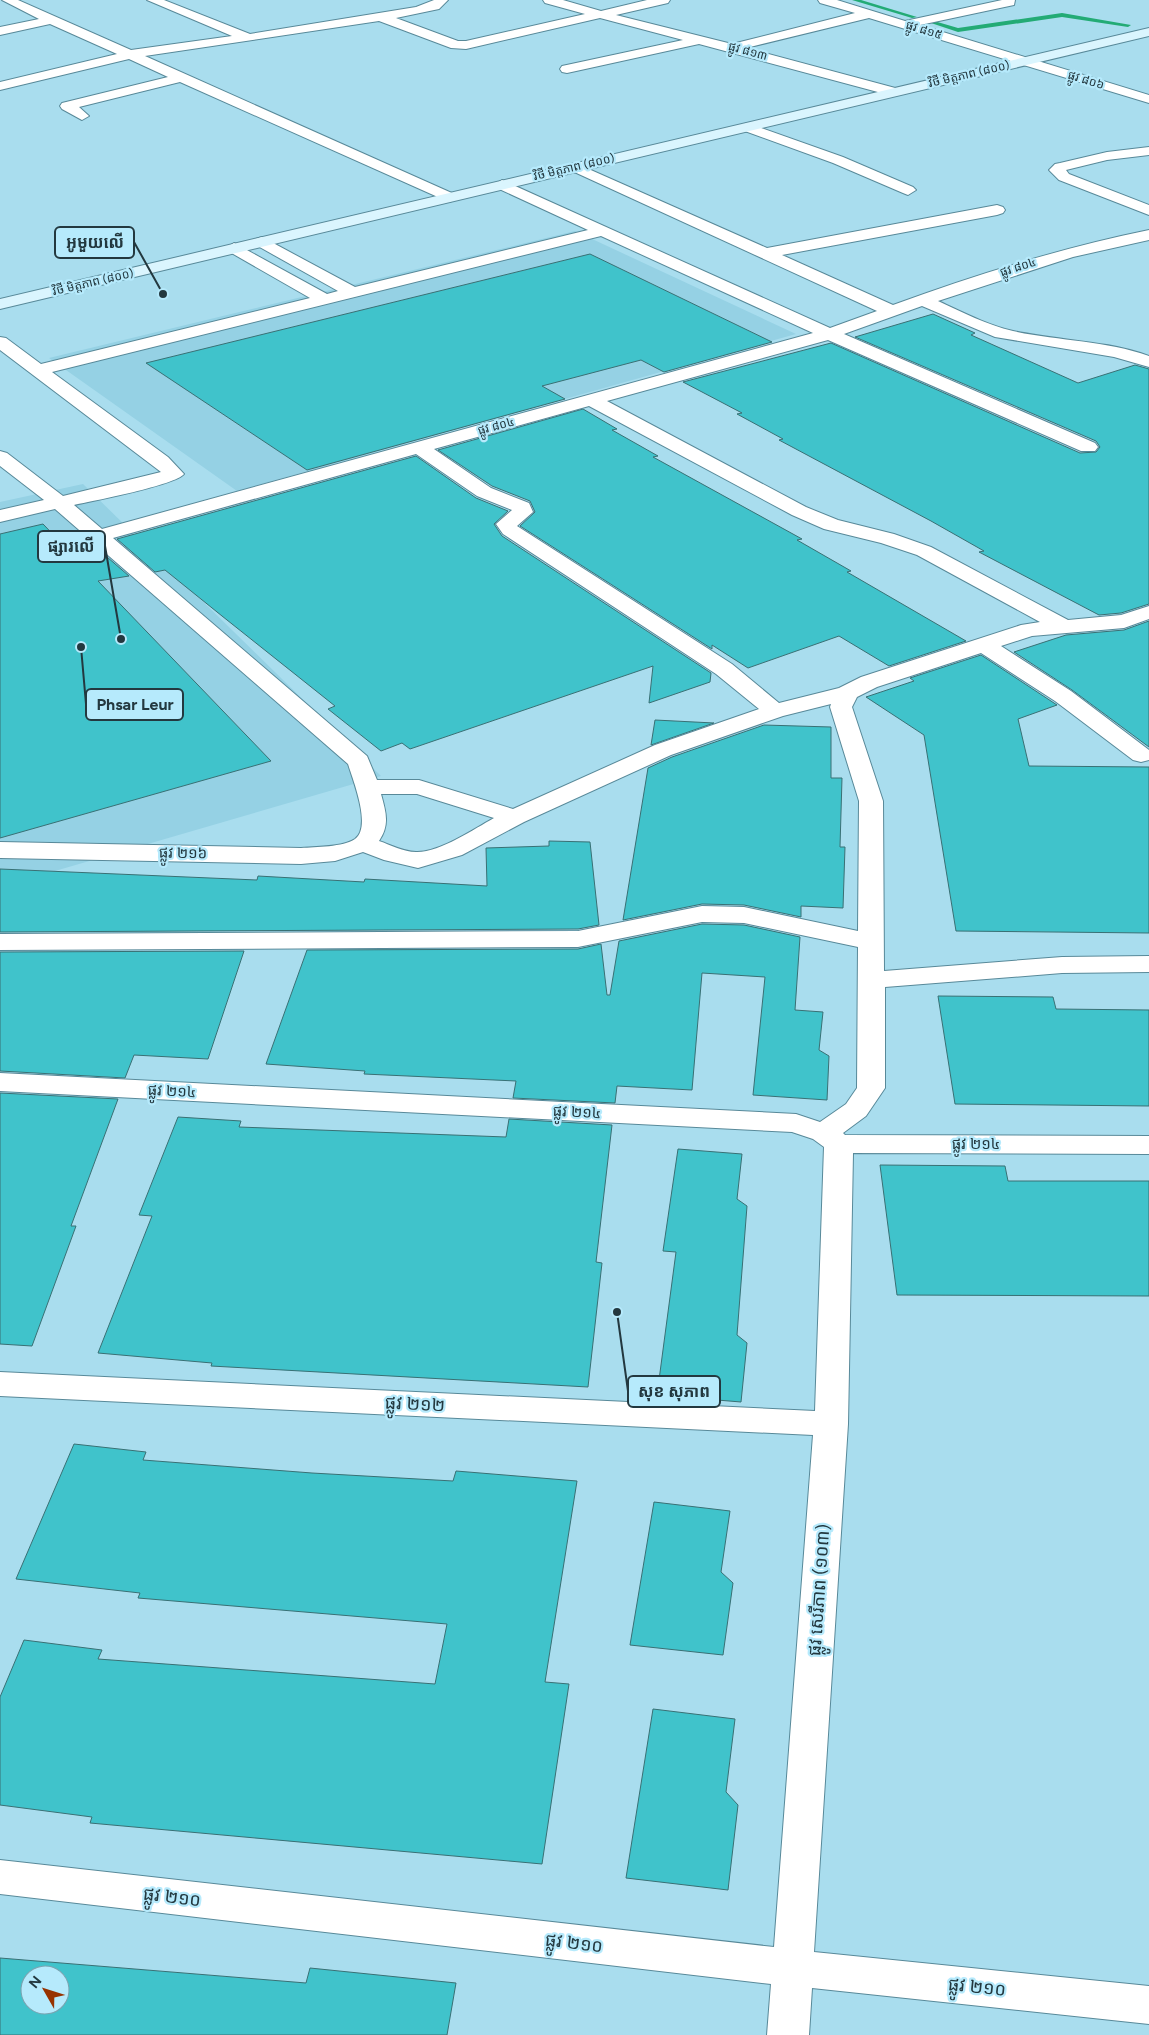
<svg xmlns="http://www.w3.org/2000/svg" width="1149" height="2035" font-family="Figtree,'Noto Sans Khmer',sans-serif">
  <style>
    .built { fill: #95d1e4 }
    .lines { fill: none; stroke-linecap: round; stroke-linejoin: round }
    .stream { fill: #23ab75; fill-rule: evenodd }
    .building { fill: #40c3cb; stroke: #397074; fill-rule: evenodd }
    .minor-casing { stroke: #588999; stroke-width: 2 }
    .secondary-casing { stroke: #588999; stroke-width: 2 }
    .minor { fill: #fff; fill-rule: evenodd }
    .secondary { fill: #daf5fe; fill-rule: evenodd }
    .labels { text-anchor: middle; stroke-width: 4.5; stroke-linejoin: round; paint-order: stroke }
    .far-street-label { font-size: 12px; fill: #23383f; stroke: #b6eafc }
    .street-label { font-size: 15px; fill: #23383f; stroke: #b6eafc }
    .near-street-label { font-size: 18px; fill: #23383f; stroke: #b6eafc }
    .leader { fill: none; stroke: #23383f; stroke-width: 2 }
    .callout-dot { fill: #23383f; stroke: #b6eafc; stroke-width: 2 }
    .callout { fill: #b6eafc; stroke: #23383f; stroke-width: 2 }
    .callout-label { font-size: 16px; text-anchor: middle; font-weight: bold; fill: #23383f }
  </style>
  <rect width="100%" height="100%" fill="#a9ddee"/>
  <path class="built" d="M575 231 796 334 237 491 49 358Z
    M83 484 381 776 0 887V502Z"/>
  <g class="lines">
    <path class="stream" d="M852 0H861L917 17 912 18Z
      M1062 13 1131 25 1128 27 1062 17 958 32 931 23 934 21 958 28Z"/>
  </g>
  <path class="building" d="M590 254 772 342 664 372 641 360 542 386 565 399 307 470 146 363Z
    M933 314 975 333 971 335 1078 383 1135 365 1149 369V604L1121 613 1099 615 979 552 984 551 931 521 779 440 783 439 737 414 742 413 683 382 831 343 1080 453 1096 452 1100 447 1096 441 855 337Z
    M583 409 617 429 612 430 658 456 653 457 802 539 797 540 851 571 847 572 966 641 889 666 839 636 748 668 712 645V649L520 526 535 512 530 501 492 486 438 450Z
    M416 456 476 498 508 511 494 524 502 536 711 673 710 682 649 703 653 666 410 749 402 743 381 751 328 709 335 706 222 616 165 570 155 572 117 539Z
    M43 524 69 551 92 544 129 576 98 581 271 761 0 838V534Z
    M1149 621V747L1072 690 1014 652 1066 635 1124 630Z
    M981 655 1057 705 1018 719 1029 766 1149 767V933L956 931 924 735 866 697 914 681 910 678Z
    M655 720 714 723 651 745Z
    M764 725 831 727V778H842L840 847H845L843 908 801 906V917L744 905 702 904 623 920 648 768 672 757Z
    M549 841 590 842 599 925 578 929 0 932V869L257 880 258 876 364 882 365 879 487 886 486 848 549 846Z
    M702 924 744 925 800 937 795 1010 823 1012 819 1050 829 1056 827 1100 753 1095 765 977 702 973 692 1090 617 1086 615 1103 513 1098 516 1081 364 1074 365 1071 266 1064 307 950 578 949 601 944 607 995H610L619 941Z
    M244 951 208 1059 134 1055 125 1078 0 1071V952Z
    M938 996 1053 997 1056 1009 1149 1010V1106L955 1104Z
    M0 1093 118 1099 71 1226H76L32 1346 0 1344Z
    M178 1117 241 1121 239 1127 506 1137 509 1119 612 1125 596 1262 602 1263 588 1387 211 1366 212 1363 98 1353 152 1216 139 1215Z
    M678 1149 742 1154 737 1199 747 1206 737 1335 747 1343 741 1402 657 1395 676 1252 663 1251Z
    M880 1165 1005 1166 1008 1181H1149V1296L897 1295Z
    M74 1444 146 1452 143 1460 312 1473 453 1481 456 1471 577 1481 545 1682 569 1684 542 1864 90 1823 92 1817 0 1805V1697L24 1640 102 1650 98 1659 435 1684 447 1624 138 1598 140 1593 16 1579Z
    M654 1502 730 1511 721 1572 733 1583 723 1655 630 1645Z
    M653 1709 735 1719 726 1792 738 1805 728 1890 626 1878Z
    M0 1958 306 1983 310 1968 456 1983 447 2035H0ZM30 1975H60V2005H30Z"/>
  <g class="lines">
    <g class="minor-casing">
      <path id="minor" d="M2 0H18L131 50 232 36 147 0H164L250 34 416 7 434 0H448L439 9 396 18 458 41H466L585 14 545 3 543 0H563L601 11 647 0H670L668 3 616 15 732 44 855 13 820 3 818 0H837L905 21 1002 0H1015L1014 5 920 25 1149 95V103L869 18 746 48 899 89 901 92 899 95H889L699 44 567 73 562 72 560 69 562 66 683 40 600 18 466 49 451 48 379 21 145 56 454 194 457 197 454 200 449 202 180 82 79 107 89 116 82 120 62 109 60 106 62 103 168 77 129 59 0 90V82L117 54 50 24 0 35V27L39 19Z
        M747 123 843 157 913 187 916 190 908 195 903 193 833 163 742 130 740 127Z
        M1149 147V155L1107 160 1066 170 1069 174 1149 205V215L1059 180 1049 170 1055 164 1060 163 1107 152Z
        M575 163 767 248 997 205 1003 207 1005 210 1003 213 997 215 782 255 893 305C975 275 1061 248 1149 230V240L1073 257 938 301C962 312 987 325 1013 331 1058 341 1105 340 1149 356V367L1114 357 995 337 922 306 844 334 1095 443 1098 447 1095 451H1081L828 340 607 401 806 507 838 520 894 534 931 547 1068 620 1121 615 1149 606V619L1124 628 1032 636 1001 646 1071 691 1149 750V760L1141 762 1133 760 1055 701 981 653 877 687 857 697 852 707 883 801 884 971 1062 957 1149 956V972L1062 973 885 987V1088L866 1116 843 1133 845 1135 1149 1136V1154L853 1153 848 1424 814 1952 1149 1986V2024L812 1988 809 2035H767L771 1984 0 1894V1860L774 1947 813 1435 0 1396V1372L815 1411 824 1147 813 1139 792 1132 0 1091V1073L796 1114 820 1122 846 1104 857 1088 858 947 744 923 702 922 578 947 0 950V934L578 931 702 906 744 907 858 931 859 801 830 707 831 704 783 716 671 755 524 822 462 855 418 868 384 860 363 852 335 861 301 864 0 858V842L301 848C316 847 343 847 355 839 372 827 353 780 348 764L55 509 0 522V510L44 500 0 466V451L7 453 63 496 161 472 0 350V337L6 338 41 364 310 298 228 251 226 248 234 243 327 294 338 291 256 245 254 242 256 239 262 237 355 287 588 230 497 188 494 185 502 180 830 328 877 311 570 170 568 167 570 164ZM601 236 813 333 102 529 74 505C93 501 176 485 184 474L168 457 52 372ZM589 406 792 515 824 529 881 543 917 555 1040 622 1021 625 861 677 839 688 779 703 732 664 517 526 533 512 529 503 491 488 434 449ZM416 454 477 496 512 510 496 524 503 534 716 674 759 709 655 745 513 809 419 780H377L367 756 113 538ZM381 794H417L494 818C474 829 439 853 416 852 403 852 391 845 379 841 390 825 386 812 381 794Z"/>
    </g>
    <g class="secondary-casing">
      <path id="secondary" d="M1149 28V36L0 309V299Z"/>
    </g>
    <use href="#minor" class="minor"/>
    <use href="#secondary" class="secondary"/>
  </g>
  <g class="labels">
    <g class="far-street-label">
      <text transform="translate(924 30) rotate(17)" y="4">ផ្លូវ ៨១៥</text>
      <text transform="translate(748 51) rotate(15)" y="4">ផ្លូវ ៨១៣</text>
      <text transform="translate(969 74) rotate(-13)" y="4">វិថី មិត្តភាព (៨០០)</text>
      <text transform="translate(1086 80) rotate(17)" y="4">ផ្លូវ ៨០៦</text>
      <text transform="translate(574 167) rotate(-13)" y="4">វិថី មិត្តភាព (៨០០)</text>
      <text transform="translate(1018 267) rotate(-18)" y="4">ផ្លូវ ៨០៤</text>
      <text transform="translate(93 282) rotate(-13)" y="4">វិថី មិត្តភាព (៨០០)</text>
      <text transform="translate(496 426) rotate(-15)" y="4">ផ្លូវ ៨០៤</text>
    </g>
    <g class="street-label">
      <text transform="translate(183 853) rotate(1)" y="5">ផ្លូវ ២១៦</text>
      <text transform="translate(172 1091) rotate(3)" y="5">ផ្លូវ ២១៤</text>
      <text transform="translate(577 1112) rotate(3)" y="5">ផ្លូវ ២១៤</text>
      <text x="976" y="1149">ផ្លូវ ២១៤</text>
    </g>
    <g class="near-street-label">
      <text transform="translate(415 1404) rotate(3)" y="6">ផ្លូវ ២១២</text>
      <text transform="translate(819 1590) rotate(-86)" y="6">ផ្លូវ សេរីភាព (១០៣)</text>
      <text transform="translate(172 1897) rotate(7)" y="6">ផ្លូវ ២១០</text>
      <text transform="translate(574 1943) rotate(7)" y="6">ផ្លូវ ២១០</text>
      <text transform="translate(977 1987) rotate(6)" y="6">ផ្លូវ ២១០</text>
    </g>
  </g>
  <path class="leader" d="M163 294L134 242M121 639L105 546M81 647L86 704M617 1312L628 1391"/>
  <g class="callout-dot">
    <circle cx="163" cy="294" r="5"/>
    <circle cx="121" cy="639" r="5"/>
    <circle cx="81" cy="647" r="5"/>
    <circle cx="617" cy="1312" r="5"/>
  </g>
  <g class="callout">
    <rect x="55" y="227" width="79" height="31" rx="5"/>
    <rect x="38" y="531" width="67" height="31" rx="5"/>
    <rect x="86" y="689" width="97" height="31" rx="5"/>
    <rect x="628" y="1376" width="92" height="31" rx="5"/>
  </g>
  <g class="callout-label">
    <text x="95" y="248">អូមួយលេី</text>
    <text x="71" y="552">ផ្សារលើ</text>
    <text x="135" y="710">Phsar Leur</text>
    <text x="674" y="1397">សុខ សុភាព</text>
  </g>
  <g transform="translate(45 1990) rotate(309)"><circle r="24" fill="#b6eafc" stroke="#7ba3b0"/>
  <path d="M0-4L9 19L0 12L-9 19Z" fill="#973300"/>
  <text y="-8" font-size="14" font-weight="bold" text-anchor="middle" fill="#23383f">N</text>
  </g>
</svg>
